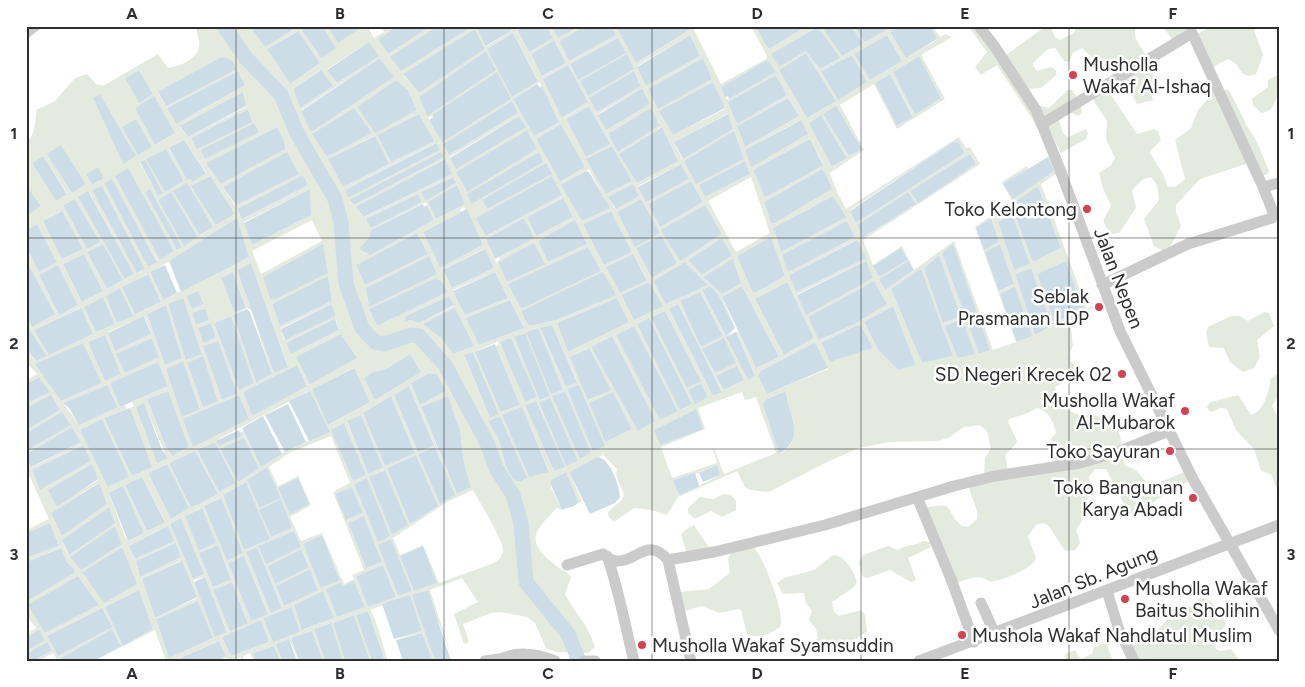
<svg xmlns="http://www.w3.org/2000/svg" width="1305" height="687" font-family="Figtree,sans-serif">
  <style>
    .green { fill: #e4eade; fill-rule: evenodd }
    .water { fill: #ccdde8 }
    .lines { fill: none; stroke-linecap: round; stroke-linejoin: round }
    .river { stroke: #ccdde8; stroke-width: 15 }
    .minor { stroke: #cbcbcb; stroke-width: 11 }
    .grid { fill: none; stroke: #2e2e2e; stroke-width: 1; stroke-opacity: 0.55 }
    .poi-dot { fill: #d3434f; stroke: #fff; stroke-width: 2 }
    .labels { text-anchor: middle; stroke-width: 5; stroke-linejoin: round; paint-order: stroke }
    .poi-label { font-size: 19px; fill: #2e2e2e; stroke: #fff; text-anchor: end }
    .street-label { font-size: 19px; fill: #2e2e2e; stroke: #fff }
    .neatline { fill: none; stroke: #2e2e2e; stroke-width: 2 }
    .grid-label { font-size: 16px; text-anchor: middle; font-weight: bold; fill: #2e2e2e }
  </style>
  <rect width="100%" height="100%" fill="#fff"/>
  <path class="green" d="M196 26H249L265 47 294 26H299L321 58 335 48 322 26H327L338 43 362 26H367L374 38 384 32 380 26H398L378 39 388 54 431 26H438L391 57 401 71 473 26H476L487 46 511 31 509 26H524L517 31 529 52 553 38 547 26H551L558 38 580 26H586L559 41 569 61 616 35 612 26H620L618 28 636 63 689 30 687 26H692L721 84 766 59 767 56 751 26H761L758 29 768 47 771 48 807 26H821L842 56 863 44 851 26H854L865 42 890 26H901L890 32 906 58 937 40 930 26H933L940 37 946 34 952 37 921 55 945 99 897 129 874 84 840 105 864 150 830 173 837 192 846 209 959 137 966 148 970 147 980 164 863 240 873 265 902 246 914 270 954 241 993 350 1016 342 975 227 1012 201 1002 182 1027 166 1029 169 1004 184 1013 198 1054 171 1048 157 1051 155 1033 120 997 65 981 75 975 67 987 52 968 26H979L1021 84 1042 124 1107 299 1070 321 1073 345 1070 353 1071 361 1082 371 1079 375 1055 387C1067 431 1098 406 1113 423 1126 438 1118 452 1126 466L1136 470 1146 482 1154 485 1186 471 1189 481 1156 500 1143 512 1133 515 1128 512 1106 469H1095L1089 477 1092 493 1083 505 1084 518 1076 530 1080 543 1075 550 1065 551 1048 525 1042 523 1036 525 1028 536 1036 558C1032 570 1002 580 990 582 979 573 970 579 958 582L951 579 924 512 925 508C958 501 943 510 962 526L968 527 977 519C979 507 969 496 969 484L984 473 985 458 991 448 987 431 980 425 964 427 948 438 938 441 889 442 859 448 825 463 769 492 750 490 745 487 737 471 678 497 667 515 652 510 634 508 614 522 609 517 608 513C612 506 620 504 623 498 626 488 613 479 617 469L603 455 569 472 582 501 577 504 566 472 551 480V488L562 510 557 508C534 531 524 541 555 565 560 569 567 571 571 577L565 594C575 614 588 623 595 647L588 653 557 652 546 648 535 623 527 617 501 612 491 613 463 624 469 642 464 644 454 614 478 602 462 578 430 590 453 661 427 590 413 596 435 661H433L422 633 394 639 422 631 410 595 370 610 375 619 388 661H385L368 611 356 615 372 661H370L354 615 333 623 345 661H343L330 623 314 629 325 661H323L312 631 291 638 299 661 289 639 276 644 282 661H280L274 646 253 653 256 661H254L250 653 243 656 244 661 240 657 230 661 226 658 216 661 226 656 219 641 174 661H166L155 630 94 661 121 646 112 629 61 658 62 661H58L53 653 39 661H33L51 650 46 643 26 654V651L45 639 39 631 26 638V635L36 628 26 615V602L76 572 66 561 60 548 26 562V558L59 544 50 523 26 533V530L49 519 26 468V456L32 467 81 442 72 427 26 454V451L70 425 62 412 26 433V430L60 410 51 396 26 408V404L50 392 39 377 26 384V381L37 374 26 362V349L35 361 47 356 26 324V317L32 327 55 314 26 260V247L39 272 57 262 37 224 26 230V216L41 206 26 185V142C35 137 36 120 36 110L55 101 75 78 87 74 96 84 103 86 158 54 168 68C181 66 196 60 199 46 201 41 196 32 196 26ZM818 27 839 58 820 69 808 51H806L779 67 772 54ZM475 29 485 49 419 93 403 75ZM297 31 320 63 290 84 267 49ZM513 33 538 80 513 96 487 49ZM690 35 700 56 646 86 637 66ZM887 35 902 61 870 80 854 54ZM618 38 625 53 578 80 570 64ZM554 40 566 63 543 76 531 54ZM369 42 378 56 337 83 327 69ZM486 51 495 70 427 115 419 97ZM806 53 836 101 807 118 779 70ZM626 55 633 69 588 96 580 81ZM852 55 867 82 838 100 821 71ZM919 56 941 98 915 115 893 72ZM225 57 232 60 237 69 165 105 158 93 161 90 219 58ZM380 58 394 77 311 131 301 110ZM703 58 712 79 658 108 648 89ZM768 61 776 72 727 100 721 87ZM568 65 588 102 563 118 543 79ZM139 70 153 94 139 102 125 78ZM320 70 333 86 300 108 293 89ZM238 71 245 85 176 124 167 108ZM634 71 641 86 597 112 590 98ZM497 72 510 99 442 141 428 118ZM890 74 913 116 898 126 875 83ZM776 75 787 95 739 123 736 122 729 102ZM396 80 408 90 417 110 375 132 357 107ZM540 82 559 122 534 136 513 99ZM713 82 725 109 673 135 660 111ZM642 88 650 104 606 130 598 114ZM243 92 246 107 188 137 180 127ZM100 94 136 156 123 163 93 98ZM154 97 175 133 156 145 135 108ZM788 98 799 116 745 147 737 126ZM512 101 518 113 449 155 443 144ZM589 106 610 144 586 157 566 119ZM836 107 862 149 849 156 823 114ZM354 108 372 133 327 157 313 134ZM248 109 251 122 197 148 191 138ZM651 109 660 124 618 152 608 134ZM419 114 433 141 391 162 377 135ZM727 114 733 129 682 159 674 142ZM821 115 847 158 833 167 809 123ZM519 116 525 127 456 168 450 157ZM136 119 152 147 138 155 123 127ZM800 120 808 134 751 166 745 150ZM254 123 258 132 205 159 200 150ZM561 124 585 167 560 182 536 139ZM277 127 284 140V149L221 184 207 163ZM661 127 678 161 637 183 620 154ZM527 130 537 149 466 191 456 172ZM734 132 744 159 697 183 684 161ZM374 136 389 164 343 187 328 159ZM810 139 823 164 766 197 764 196 753 170ZM184 140 206 172 193 181 191 179 187 180 169 149ZM958 142 965 153 856 223 850 210 951 143ZM435 143 440 150 348 198 345 190ZM61 145 86 184 72 193 48 154ZM612 146 632 181 606 194 587 159ZM166 149 184 181 165 192 147 159ZM441 152 444 157 354 205 349 201ZM539 152 544 162 471 203 468 194ZM287 153 299 174 235 205 223 187ZM968 155H971L976 164 918 202 911 191ZM43 156 67 193 56 201 32 163ZM444 159 452 174 365 217 357 207ZM145 161 163 193 158 196 140 163ZM745 161 750 174 705 197 700 185ZM546 164 551 174 487 209 482 200ZM681 164 689 179 646 202 638 186ZM98 167 104 178 92 185 86 174ZM128 169 174 251 160 260 116 176ZM589 169 609 208 582 221 562 185ZM822 169 825 172 832 189 775 223H771L764 202ZM1056 174 1103 299 1087 309 1041 184ZM303 175 308 185 242 219 237 209ZM209 176 235 214 216 225 192 186ZM552 176 562 195 486 236 477 218ZM452 177 456 183 425 200 421 192ZM751 177 770 233 736 252 708 201ZM112 180 157 261 148 267 104 183ZM691 181 703 202 660 227 648 204ZM186 184 213 227 201 235 174 191ZM633 184 639 196 615 209 609 197ZM102 186 145 269 138 273 93 191ZM457 186 465 204 436 219 428 202ZM1038 186 1061 248 1033 262 1012 204ZM150 189 182 247 177 250 145 192ZM310 189 311 215 252 245 244 222ZM89 192 134 274 126 279 78 197ZM908 192 916 204 862 238 857 225ZM171 193 198 237 184 245 158 200ZM418 194 422 202 371 228 366 219ZM833 196 845 217 781 252 773 228ZM562 198 573 217 536 236 527 217ZM75 199 100 242 87 249 63 205ZM641 199 660 233 635 246 617 212ZM426 202 434 220 370 255 360 249 369 238 371 230ZM705 205 722 234 680 261 662 230ZM464 207 483 245 440 268 423 232 461 212 460 209ZM61 211 83 249 63 259 43 221ZM611 211 632 252 604 265 583 224ZM1012 214 1030 264 1014 270 998 222ZM524 218 533 238 499 257 500 260 496 262 486 239ZM991 218 999 241 984 249 976 228ZM237 219 249 257 163 300 150 273ZM312 220 322 241 261 274 252 251ZM575 221 587 244 548 262 538 241ZM847 221 855 237 788 271 783 255ZM417 233 428 254 365 285 356 265ZM661 235 677 263 652 278 636 248ZM722 238 731 257 702 275 688 260ZM771 238 785 276 755 293 752 291 737 256ZM856 240 865 258 796 292 789 275ZM103 244 123 280 107 289 87 252ZM534 244 544 264 507 282 498 262ZM1000 244 1014 284 1000 291 985 252ZM323 245 328 273 275 298H270L263 277ZM953 245 990 350 979 354 942 253ZM588 247 601 271 521 309 508 284ZM901 248 908 260 879 277 874 266ZM484 249 494 268 452 288 443 270ZM84 254 103 291 82 302 63 264ZM633 254 647 279 620 293 606 267ZM939 255 961 316 944 323 924 268ZM429 256 436 274 369 307 366 288ZM732 260 741 282 722 294 703 277ZM866 261 873 278 806 314 797 294ZM908 261 913 271 885 290 879 279ZM1066 261 1083 309 1055 323 1037 274ZM685 262 708 285 666 304 653 281ZM251 263 288 366 274 373 237 270ZM58 265 78 305 59 315 39 275ZM1031 268 1052 326 1035 335 1015 274ZM921 270 953 356 922 363 891 289ZM233 272 246 307 234 312 221 278ZM495 272 508 298 465 315 453 290ZM603 273 615 295 556 320 531 326 527 324 521 311ZM147 274 161 302 135 314 123 287ZM328 277 332 301 280 326 272 304ZM436 278 442 282 446 292 377 326 369 309ZM874 281 887 304 855 324 820 340 808 317ZM649 282 662 306 634 320 621 295ZM787 282 814 338 784 355 755 299ZM710 286 718 294 735 328 722 297 742 286 779 357 756 368 738 331 736 332 755 376 748 380 727 337 734 331 726 336 702 290ZM1015 288 1031 336 1018 342 1000 294ZM120 289 132 315 118 323 106 296ZM198 291 204 304 192 309 186 296ZM700 292 723 336 701 347 680 301ZM449 296 454 306 420 323 410 320 404 322 406 316ZM103 297 115 324 96 332 84 307ZM182 298 202 353 187 360 168 305ZM617 298 629 322 568 352 557 323ZM510 300 524 328 479 345 467 318ZM332 304 334 316 284 340 281 328ZM678 304 722 391 713 396 669 309ZM166 305 182 358 165 365 147 314ZM893 306 916 365 898 370 879 351 864 322ZM80 308 93 334 49 355 34 330ZM204 308 209 320 196 325 192 313ZM247 308 251 310 272 374 256 381 233 315ZM455 308 473 346 453 354 441 338 424 324ZM665 311 700 380 687 387 651 317ZM145 316 151 334 115 351 108 332ZM231 316 254 383 239 390 214 323ZM649 318 692 404 681 410 637 324ZM336 319 339 330 291 354 286 343ZM961 319 975 354 958 358 944 326ZM211 323 216 338 203 343 198 328ZM552 325 577 381 566 387 540 329ZM857 325 862 327 873 348 830 362 821 343ZM634 326 678 411 660 419 616 335ZM537 328 563 388 552 393 526 332ZM524 333 550 396 541 400 514 338ZM341 334 357 358 310 383 297 357ZM105 335 121 374 105 381 88 342ZM612 336 656 421 638 431 591 347ZM152 338 159 357 125 373 117 354ZM511 338 537 397 525 402 501 342ZM723 339 735 363 715 373 702 349ZM217 341 237 393 222 400 203 346ZM498 341 499 344 496 346 520 405 502 412 475 352ZM83 343 102 383 61 401 36 364ZM814 343 816 344 828 369 767 394 758 376 760 371ZM588 348 610 390 589 400 570 357ZM473 352 499 414 490 418 464 356ZM410 354 421 372 377 399H374L364 378 373 372 386 369ZM202 357 218 400 203 407 187 363ZM158 362 168 386 132 402 134 406 130 408 151 467 132 476 104 418 127 409 125 405 120 407 110 383ZM183 362 200 408 183 417 166 369ZM297 366 307 385 252 416 243 392ZM737 366 744 380 724 390 717 376ZM353 368 370 402 329 425 312 389ZM429 373 437 374 446 391 420 405 411 383ZM701 383 708 397 695 403 688 390ZM107 385 118 407 79 424 63 403ZM579 385 604 445 594 451 567 389ZM409 386 434 444 418 452 394 395ZM168 391 189 447 172 456 166 447 147 399ZM309 391 329 431 285 452 261 467 243 431 240 433 242 436 219 446 217 440ZM564 391 591 453 580 459 553 396ZM786 391C789 416 807 437 780 454L763 404 765 400ZM613 392 632 429 605 442 589 403ZM742 392 745 400 756 397 776 453 724 474 714 448 713 449 717 463 672 478 661 447 705 429 698 408ZM239 395 248 419 193 446 184 419ZM391 396 415 452 385 466 363 413ZM448 396 460 430 464 463 471 487 457 494 421 408ZM550 399 578 461 566 466 539 404ZM535 401 564 467 554 471 525 405ZM144 404 167 458 158 462 137 407ZM522 408 549 471 529 477 502 415ZM1037 408C1048 410 1054 422 1056 433L1051 439C1054 450 1056 457 1050 468L1009 476 1005 455 1016 444 1017 441 1008 422 1009 419 1028 413ZM696 409 702 429 660 445 654 430ZM361 415 383 467 368 474 347 422ZM500 416 526 479 521 482C505 480 504 454 499 443 497 435 493 428 488 421ZM101 420 128 477 109 487 80 430ZM344 423 366 475 353 481 332 430ZM331 436 350 483 333 492 364 570 352 575 354 579 344 584 322 533 301 541 290 517 311 505 298 476 278 486 269 467 289 453ZM244 439 259 469 238 482 220 449ZM215 442 236 483 219 492 197 450ZM82 445 91 461 40 490 32 470ZM435 447 454 495 440 504 418 454ZM195 451 218 494 191 508 169 463ZM416 455 437 506 410 524 387 468ZM166 464 189 508 171 519 148 473ZM92 465 98 480 57 506 48 490ZM717 465 720 475 681 495 678 493 675 479 696 474ZM267 467 281 498 259 508 247 480ZM384 470 408 525 392 535 369 477ZM142 477 165 521 147 531 125 485ZM366 479 390 536 378 541 354 484ZM246 482 270 539 244 550 223 495ZM98 483 107 504 62 536 51 513ZM123 487 144 533 128 541 125 537 109 493ZM352 487 363 513 347 520 335 494ZM473 490C479 501 503 540 503 550 503 556 499 560 494 563L439 583 423 545 400 555 393 538 447 502ZM220 498 243 553 227 561 204 506ZM281 500 292 528 271 537 259 510ZM109 507 114 522 68 555 62 540ZM201 508 216 543 200 551 185 516ZM364 516 382 562 366 568 348 523ZM181 518 204 574 193 579 170 524ZM115 526 121 543 81 570 71 557ZM168 526 173 541 135 559 129 546ZM294 531 301 547 266 563 258 546ZM322 535 340 579 322 588 303 544ZM391 539 412 591 398 596 379 545ZM174 543 181 557 140 577 136 561ZM218 545 231 578 213 587 199 553ZM423 546 437 583 414 591 400 556ZM122 547 136 584 104 602 82 572ZM257 547 282 608 271 613 246 552ZM301 549 309 566 275 584 268 566ZM244 556 268 613 251 621 228 563ZM181 561 197 598 155 618 142 579ZM383 565 396 597 368 607 356 576ZM310 569 318 589 284 606 276 586ZM78 576 99 605 45 633 29 605ZM205 577 227 631 216 637 193 580ZM354 581 365 607 337 617 326 589 341 582 343 586ZM232 582 248 622 230 630 213 590ZM139 590 153 629 123 646 105 607ZM323 591 334 618 303 630 294 605ZM198 601 213 638 169 658 156 619ZM292 607 300 632 273 642 263 618ZM102 608 111 627 58 656 47 636ZM261 620 269 642 231 656 222 637Z
    M1046 26H1050L1055 37 1060 40 1074 33 1077 26H1136C1130 41 1147 51 1150 64 1152 72 1154 79 1157 88L1151 94 1153 100 1137 104 1123 75 1113 60 1100 65 1082 48 1073 53 1069 62 1064 61 1055 48 1048 49 1033 63V66L1037 71 1051 67 1056 70V75L1041 88 1027 89 1006 55Z
    M1162 26H1192V33L1176 44Z
    M1212 26H1261L1254 30 1263 55 1256 74 1249 76 1243 74 1236 64 1228 59 1209 69 1194 36Z
    M1279 74C1279 87 1279 111 1261 113L1253 105 1252 99 1268 87V80Z
    M1105 86 1137 134 1154 129 1158 131 1161 140 1151 150 1150 153 1163 174 1168 187H1175L1185 179 1175 140 1191 128 1198 110 1211 96 1212 89 1229 90 1247 126 1257 142 1269 171 1268 174 1261 176 1249 163 1200 179 1176 205V212L1181 226 1171 245 1163 251 1154 246 1144 219 1159 200 1157 185 1151 177 1143 179 1132 190 1136 208 1119 233 1112 234C1096 217 1107 219 1111 205L1103 189 1099 173 1111 165 1115 158 1106 139 1107 121 1090 95Z
    M1068 90H1072L1081 103 1082 112 1079 116 1069 112 1059 120 1063 133 1068 137 1086 129 1088 133 1086 139 1061 153 1037 105 1049 108Z
    M1264 312 1269 313 1274 326 1257 340 1260 357 1254 368 1243 372 1230 362 1224 348 1209 347 1206 333 1208 327 1231 316H1240L1248 321Z
    M1279 373V395L1272 406 1279 419V494L1271 474 1261 471 1254 449 1236 430 1227 409 1221 408 1211 412 1206 407 1211 402 1238 395 1251 415C1264 412 1269 390 1271 378Z
    M724 494 731 495 736 501V510L722 517 711 511 695 519 688 513V508L700 497 713 499Z
    M694 525 710 549 687 553 681 535 686 529Z
    M924 541 930 542 931 547 908 558 916 580 911 582 890 570 867 578 862 576 859 562 863 555 888 546 898 550C907 544 915 546 924 541Z
    M753 546C763 556 786 614 780 627 772 633 758 640 747 634L741 610 739 609 720 613 701 606 685 611 680 592 709 589 730 573 728 559 731 553Z
    M833 555C845 555 854 571 857 582L854 587 832 602 834 612 839 616 861 610 865 615 867 631C864 635 861 634 857 638 850 645 852 653 837 649L831 640 825 643 819 652 810 644 818 638 816 629 809 620 812 611 806 603 804 593 783 594 777 583 784 578 814 570Z
    M1204 598C1215 602 1224 614 1226 625L1212 640 1217 650 1221 651 1231 649 1240 661H1134L1128 648 1138 639 1156 632 1169 618 1185 611 1199 599Z
    M1106 643 1113 661H1065L1066 654 1075 650 1081 659 1092 654 1094 647Z"/>
  <path class="water" d="M249 26H294L295 28 265 47Z
    M299 26H322L336 48 321 58Z
    M327 26H357L359 29 338 43Z
    M398 26H431L388 54 378 39Z
    M438 26H473L401 71 390 57Z
    M476 26H509L511 31 486 46Z
    M524 26H547L553 38 529 52 517 30Z
    M551 26H580L558 38Z
    M586 26H612L616 35 569 61 559 41Z
    M620 26H687L689 30 636 63 617 28Z
    M761 26H807L771 48H768L757 29Z
    M821 26H851L863 44 842 56Z
    M854 26H890L891 27 865 42Z
    M901 26H930L937 39 906 58 890 32Z
    M818 27 840 58 820 69 806 51 779 67 771 54Z
    M475 29 485 49 419 93 403 74Z
    M298 31 320 63 290 84 267 49Z
    M513 33 538 81 512 97 487 49Z
    M690 35 700 56 646 86 637 67Z
    M887 35 902 61 870 80 854 54Z
    M618 38 626 53 578 80 570 64Z
    M554 40 566 63 542 76 531 54Z
    M369 42 379 56 337 83 327 70Z
    M486 51 496 70 427 116 419 97Z
    M806 53 836 101 807 118 779 70Z
    M627 54 634 69 588 96 580 81Z
    M852 55 867 82 838 100 821 71Z
    M919 56 941 98 915 115 893 72Z
    M225 57 232 60 237 69 166 106 158 92 161 90 219 58Z
    M380 58 394 77 311 132 301 111Z
    M703 58 712 79 658 109 648 89Z
    M768 60 776 72 729 99 728 96 725 97 721 87Z
    M568 65 588 102 562 118 543 79Z
    M139 70 153 94 139 103 125 78Z
    M321 70 333 86 300 108 293 89Z
    M238 71 245 85 176 124 167 108Z
    M634 71 641 86 597 112 589 98Z
    M497 72 511 99 442 142 429 120 433 117 432 115Z
    M890 74 913 117 897 126 875 83Z
    M776 75 787 95 739 123 736 122 728 102Z
    M396 80 408 90 417 110 375 133 357 107Z
    M713 82 725 108 673 135 659 111Z
    M537 84 539 87 542 86 559 122 534 136 513 99Z
    M642 88 650 104 606 130 598 115Z
    M243 92 246 106 188 137 180 126Z
    M100 94 136 156 123 164 93 98Z
    M154 96 175 133 155 145 135 108Z
    M788 98 799 116 745 147 737 126Z
    M512 101 518 113 449 155 443 144Z
    M589 106 610 144 586 157 566 119Z
    M836 106 862 149 849 156 823 114Z
    M354 108 372 133 327 157 312 134Z
    M651 108 660 125 618 152 608 134Z
    M248 109 252 122 197 149 191 138Z
    M419 114 434 141 391 162 377 135Z
    M728 114 733 129 683 159 674 142Z
    M821 115 847 158 832 167 809 123Z
    M519 116 526 127 456 169 450 158Z
    M136 119 152 147 138 155 122 127Z
    M801 120 808 134 751 167 745 150Z
    M254 123 259 132 205 159 200 150Z
    M561 124 585 167 560 182 536 139Z
    M277 127 284 140 285 149 221 184 206 163Z
    M662 127 678 161 637 183 619 154Z
    M527 130 537 149 467 192 456 172Z
    M734 131 744 159 696 184 684 161Z
    M375 136 389 164 343 187 328 159Z
    M810 139 823 165 766 197 764 196 753 170Z
    M184 140 206 173 192 182 191 179 187 180 169 148Z
    M958 142 965 153 856 223 850 211 951 143Z
    M436 143 440 150 348 198 345 190Z
    M61 145 86 184 72 193 47 154Z
    M612 146 632 181 606 194 586 159Z
    M166 149 184 181 165 192 146 159Z
    M287 152 299 174 236 205 223 187Z
    M441 152 444 157 354 205 349 200Z
    M539 152 544 162 471 204 467 194Z
    M968 155H971L976 164 918 203 910 191Z
    M43 156 67 194 56 201 32 163Z
    M1048 157 1054 171 1013 199 1003 184Z
    M445 159 452 174 364 217 356 207Z
    M145 160 163 193 158 196 140 162Z
    M745 161 750 174 705 197 699 185Z
    M546 163 552 174 487 209 482 200Z
    M681 164 689 179 646 202 638 187Z
    M98 167 104 178 92 185 86 174Z
    M128 168 174 251 160 260 115 176Z
    M822 169 825 172 832 189 775 223H771L764 202Z
    M586 171 589 172 610 208 582 221 561 185Z
    M303 175 308 185 242 219 237 209Z
    M210 176 235 214 216 225 191 186Z
    M552 176 562 195 486 236 476 218Z
    M453 177 456 183 425 201 421 192Z
    M112 179 157 262 148 267 104 183Z
    M691 181 703 202 660 227 648 204Z
    M187 183 213 227 200 235 173 191Z
    M633 184 639 196 616 209 608 197Z
    M26 185 41 206 26 216Z
    M457 185 465 204 436 219 428 202Z
    M102 186 145 269 137 273 92 190Z
    M1038 186 1061 248 1033 262 1011 204Z
    M150 189 182 247 177 250 145 192Z
    M310 189 311 215 252 245 244 223Z
    M88 191 134 274 125 279 78 197Z
    M171 192 198 237 184 246 158 200Z
    M908 192 916 204 862 238 857 225Z
    M418 194 422 202 371 228 366 219Z
    M833 196 846 217 781 252 773 228Z
    M563 198 573 217 536 236 527 217Z
    M75 199 100 242 87 249 63 205Z
    M641 199 660 233 635 247 617 212Z
    M423 204 424 207 427 205 434 220 370 255 359 249 369 238 371 230Z
    M705 205 722 234 680 261 661 230Z
    M467 209 483 245 440 268 423 232Z
    M62 211 83 249 62 259 43 221Z
    M611 211 632 252 604 265 583 224Z
    M1012 214 1030 264 1014 270 998 222Z
    M237 218 249 257 181 292 169 261Z
    M524 218 534 238 495 259 486 239Z
    M991 218 999 241 984 250 976 228Z
    M575 220 587 244 548 262 538 241Z
    M847 221 855 237 788 272 782 255Z
    M37 224 57 262 39 272 26 247V230Z
    M417 233 428 254 365 285 356 265Z
    M661 235 677 263 652 278 636 248Z
    M771 237 785 276 755 293 752 291 737 256Z
    M722 238 732 256 702 275 688 260Z
    M857 240 866 258 796 292 789 275Z
    M534 243 545 264 507 282 498 262Z
    M103 244 123 280 107 289 87 252Z
    M323 244 328 273 275 299H270L263 277Z
    M953 244 990 350 979 354 942 253Z
    M1000 244 1014 284 999 291 985 252Z
    M588 247 601 271 521 309 508 284Z
    M901 248 908 260 879 277 873 266Z
    M485 249 494 268 452 288 443 270Z
    M84 254 103 291 82 302 63 264Z
    M633 254 647 280 620 293 606 267Z
    M939 255 961 316 943 323 924 268Z
    M429 256 437 274 369 307 366 288Z
    M733 259 741 283 722 294 703 277Z
    M26 260 55 314 32 327 26 317Z
    M866 261 873 278 806 315 797 295Z
    M908 261 914 270 885 290 879 279Z
    M1066 261 1083 309 1055 323 1037 274Z
    M685 262 708 285 666 304 653 281Z
    M251 263 288 367 274 373 237 270Z
    M58 265 78 305 59 315 39 275Z
    M165 265 177 293 163 300 150 272Z
    M1031 268 1052 326 1035 335 1015 274Z
    M921 269 953 356 922 363 891 289Z
    M233 272 246 308 234 312 221 278Z
    M495 272 508 298 465 315 453 291Z
    M603 272 616 295 556 320 531 326 527 324 521 311Z
    M148 274 161 302 135 314 122 287Z
    M328 276 332 301 280 326 272 304Z
    M436 278 442 282 447 292 377 326 369 309Z
    M874 281 887 304 855 324 819 340 808 317Z
    M649 282 663 306 634 320 621 295Z
    M787 282 814 338 784 355 755 299Z
    M710 286 718 294 735 328 726 336 702 290Z
    M742 286 779 357 756 368 722 297Z
    M1015 287 1032 336 1017 342 1000 294Z
    M120 288 133 316 117 323 106 296Z
    M198 291 204 304 192 309 186 296Z
    M700 292 723 336 701 347 680 301Z
    M449 296 454 305 420 323 410 320 404 322 406 316Z
    M103 297 115 324 96 332 84 307Z
    M183 298 202 354 186 360 168 304Z
    M617 298 629 322 568 352 557 323Z
    M510 300 524 328 479 345 466 318Z
    M332 304 335 316 285 340 281 329Z
    M678 304 722 392 713 396 669 309Z
    M166 305 182 358 165 365 147 314Z
    M893 306 916 365 898 370 879 351 864 322Z
    M81 308 93 334 49 355 34 330Z
    M205 308 209 320 196 325 192 313Z
    M455 308 474 346 453 354 441 338 423 324Z
    M247 309 250 312 272 374 256 382 233 315Z
    M665 311 701 381 687 388 651 317Z
    M144 316 151 334 115 351 108 333Z
    M231 316 254 383 239 390 214 323Z
    M649 318 692 404 680 410 637 324Z
    M335 319 339 330 291 354 286 343Z
    M962 319 975 354 958 358 944 326Z
    M211 323 216 338 203 343 198 328Z
    M26 324 47 356 36 361 26 349Z
    M552 325 577 382 566 387 540 328Z
    M857 325 862 327 873 348 830 362 821 343Z
    M634 326 678 411 660 420 616 335Z
    M538 328 563 389 551 394 526 332Z
    M736 332 755 376 748 380 726 337Z
    M525 333 550 396 540 400 514 337Z
    M341 334 357 358 310 384 296 357Z
    M105 335 121 374 105 381 88 342Z
    M612 336 656 421 638 431 591 347Z
    M152 338 159 357 125 373 116 354Z
    M511 338 537 397 525 402 500 342Z
    M724 338 736 363 715 373 702 349Z
    M218 341 237 393 222 400 203 346Z
    M83 343 102 383 61 401 35 364Z
    M814 343 816 344 828 368 767 394 758 376 760 371Z
    M495 344 520 405 501 412 475 352Z
    M589 348 611 390 588 400 570 357Z
    M473 352 499 414 490 418 464 355Z
    M410 354 421 372 377 399H374L364 378 373 372 386 369Z
    M203 356 218 401 203 407 187 363Z
    M183 361 200 409 182 417 166 369Z
    M158 362 168 386 120 407 110 383Z
    M297 365 307 386 252 416 243 392Z
    M737 366 744 380 724 390 716 376Z
    M354 368 370 402 328 425 312 389Z
    M429 373 437 374 446 391 420 405 411 383Z
    M39 377 50 392 26 404V384Z
    M701 383 708 397 695 404 688 390Z
    M107 385 118 407 79 425 69 408 63 403Z
    M579 385 605 446 593 451 567 389Z
    M409 386 434 445 418 452 394 395Z
    M168 391 189 447 172 456 166 447 147 399Z
    M310 391 330 432 309 441 289 401Z
    M565 391 591 453 580 459 552 396Z
    M786 391C788 416 808 436 779 454L763 404 765 400Z
    M613 392 632 429 605 442 589 403Z
    M51 395 60 410 26 430V408Z
    M239 395 249 419 193 447 183 419Z
    M391 396 415 453 385 466 363 413Z
    M448 396 460 430 464 463 471 487 457 494 421 407Z
    M550 398 578 461 566 466 539 403Z
    M536 401 565 467 554 471 525 405Z
    M144 403 162 450 168 458 157 463 136 407Z
    M288 404 306 442 285 452 265 415Z
    M522 407 549 472 529 477 502 415Z
    M130 408 152 467 132 476 104 418Z
    M696 409 703 429 660 445 654 430Z
    M62 412 71 425 26 451V433Z
    M361 415 383 467 368 474 347 421Z
    M263 416 282 454 261 467 242 428Z
    M500 416 527 478 521 482C505 480 504 454 499 442 497 435 492 428 488 421Z
    M102 419 129 477 108 487 80 430Z
    M344 423 366 475 353 481 331 430Z
    M72 427 81 442 31 467 26 454Z
    M239 430 242 436 219 446 216 441Z
    M244 438 259 469 238 482 220 449Z
    M215 442 236 483 219 492 197 450Z
    M83 445 91 461 40 490 32 470Z
    M435 447 455 495 440 504 418 454Z
    M195 451 218 494 191 508 169 463Z
    M416 455 438 506 410 524 387 468Z
    M598 457C611 460 619 485 620 497L615 503 590 514 569 472Z
    M92 464 98 479 57 507 48 490Z
    M167 464 189 508 171 519 148 473Z
    M717 465 720 475 703 482 699 473Z
    M267 467 281 498 259 508 247 480Z
    M385 470 408 525 392 535 369 477Z
    M566 472 578 502 576 505 562 510 550 483 551 480Z
    M695 473 699 486 681 495 678 493 673 480Z
    M142 477 165 522 147 531 125 485Z
    M298 478 309 504 290 514 278 488Z
    M367 478 390 536 378 542 354 484Z
    M246 482 270 539 244 550 223 495Z
    M99 483 107 504 62 536 51 513Z
    M123 486 144 533 128 541 109 493Z
    M352 487 363 513 346 520 335 494Z
    M221 498 243 553 227 561 204 506Z
    M281 499 292 528 271 537 259 510Z
    M109 507 115 523 69 555 62 540Z
    M202 508 216 543 199 551 185 516Z
    M364 516 382 562 366 568 348 523Z
    M181 518 204 574 193 579 170 524Z
    M50 523 59 545 26 558V533Z
    M115 526 122 544 81 570 70 557Z
    M168 526 174 541 135 559 129 546Z
    M294 531 301 547 266 564 258 546Z
    M322 535 340 580 321 588 303 544Z
    M391 539 412 591 398 596 378 545Z
    M175 543 181 557 140 577 136 561Z
    M218 545 231 579 213 587 199 553Z
    M423 546 437 583 414 591 400 556Z
    M122 547 137 584 104 603 82 572Z
    M257 547 282 608 271 613 246 552Z
    M61 548 66 561 76 572 26 602V562Z
    M301 549 309 567 275 584 268 566Z
    M244 556 268 614 251 621 228 563Z
    M182 561 197 597 155 618 142 579Z
    M383 565 396 597 368 607 356 576Z
    M310 569 318 590 284 606 276 586Z
    M78 576 99 605 45 633 28 605Z
    M205 577 227 632 215 637 194 582Z
    M354 581 365 607 337 617 326 589 341 582 343 586Z
    M232 582 248 623 230 631 213 590Z
    M139 590 153 629 123 646 105 607Z
    M428 590 451 661H435L412 595Z
    M323 591 334 618 302 630 294 605Z
    M410 595 422 631 394 639 382 604Z
    M198 601 213 638 169 658 156 619Z
    M292 607 300 632 273 642 263 618Z
    M102 608 112 627 58 656 47 636Z
    M368 611 385 661H372L356 615Z
    M354 615 370 661H345L333 623Z
    M261 620 269 642 231 656 222 637Z
    M331 623 343 661H325L314 629Z
    M112 629 121 646 94 661H62L61 658Z
    M39 630 45 640 26 651V638Z
    M312 631 323 661H299L291 638Z
    M422 633 433 661H403L396 640Z
    M289 639 297 661H282L276 644Z
    M219 641 226 656 216 661H174Z
    M47 642 52 650 33 661H26V654Z
    M274 646 280 661H256L253 653Z"/>
  <g class="lines">
    <path class="river" d="M224 26 246 58 281 95 297 133 335 199 341 223 346 284 362 328 375 342 384 344 411 335 419 336 445 365 487 443 496 468 513 495 521 523 526 582 568 634 579 661"/>
    <path class="minor" d="M979 26 995 47 1036 110 1059 167 1120 331 1193 479 1279 630
      M26 33 35 26
      M1042 124 1192 33 1263 187
      M1102 285 1188 244 1272 218 1273 212 1263 187 1279 183
      M917 497 951 579 974 642
      M607 556C619 590 625 626 634 661
      M668 560 691 661
      M567 565 603 554C607 557 612 561 617 561 637 562 647 536 668 560L714 552 825 525 954 486 995 476 1080 463 1115 453 1169 431
      M1107 591 1119 630 1134 661
      M981 603 995 634
      M485 661 499 659
      M498 661C515 650 537 654 555 661
      M584 661H595
      M919 661 1279 525"/>
  </g>
  <path class="grid" d="M236 26V661M444 26V661M652 26V661M861 26V661M1069 26V661M26 238H1279M26 449H1279"/>
  <g class="poi-dot">
    <circle cx="1073" cy="75" r="5"/>
    <circle cx="1087" cy="209" r="5"/>
    <circle cx="1099" cy="307" r="5"/>
    <circle cx="1122" cy="374" r="5"/>
    <circle cx="1185" cy="411" r="5"/>
    <circle cx="1170" cy="451" r="5"/>
    <circle cx="1193" cy="498" r="5"/>
    <circle cx="1125" cy="599" r="5"/>
    <circle cx="962" cy="635" r="5"/>
    <circle cx="642" cy="645" r="5"/>
  </g>
  <g class="labels">
    <g class="poi-label">
      <text x="1083" y="71" text-anchor="start">Musholla<tspan x="1083" dy="22">Wakaf Al-Ishaq</tspan></text>
      <text x="1077" y="216">Toko Kelontong</text>
      <text x="1089" y="303">Seblak<tspan x="1089" dy="22">Prasmanan LDP</tspan></text>
      <text x="1112" y="381">SD Negeri Krecek 02</text>
      <text x="1175" y="407">Musholla Wakaf<tspan x="1175" dy="22">Al-Mubarok</tspan></text>
      <text x="1160" y="458">Toko Sayuran</text>
      <text x="1183" y="494">Toko Bangunan<tspan x="1183" dy="22">Karya Abadi</tspan></text>
      <text x="1135" y="595" text-anchor="start">Musholla Wakaf<tspan x="1135" dy="22">Baitus Sholihin</tspan></text>
      <text x="972" y="642" text-anchor="start">Mushola Wakaf Nahdlatul Muslim</text>
      <text x="652" y="652" text-anchor="start">Musholla Wakaf Syamsuddin</text>
    </g>
    <g class="street-label">
      <text transform="translate(1119 278) rotate(69)" y="7">Jalan Nepen</text>
      <text transform="translate(1093 577) rotate(-22)" y="7">Jalan Sb. Agung</text>
    </g>
  </g>
  <rect width="1305" height="687" fill="none" stroke="#ffffff" stroke-width="55"/>
  <rect x="28" y="28" width="1250" height="632" class="neatline"/>
  <g class="grid-label">
    <text x="132" y="19">A</text>
    <text x="340" y="19">B</text>
    <text x="548" y="19">C</text>
    <text x="757" y="19">D</text>
    <text x="965" y="19">E</text>
    <text x="1173" y="19">F</text>
    <text x="14" y="139">1</text>
    <text x="1291" y="139">1</text>
    <text x="14" y="349">2</text>
    <text x="1291" y="349">2</text>
    <text x="14" y="560">3</text>
    <text x="1291" y="560">3</text>
    <text x="132" y="679">A</text>
    <text x="340" y="679">B</text>
    <text x="548" y="679">C</text>
    <text x="757" y="679">D</text>
    <text x="965" y="679">E</text>
    <text x="1173" y="679">F</text>
  </g>
</svg>
